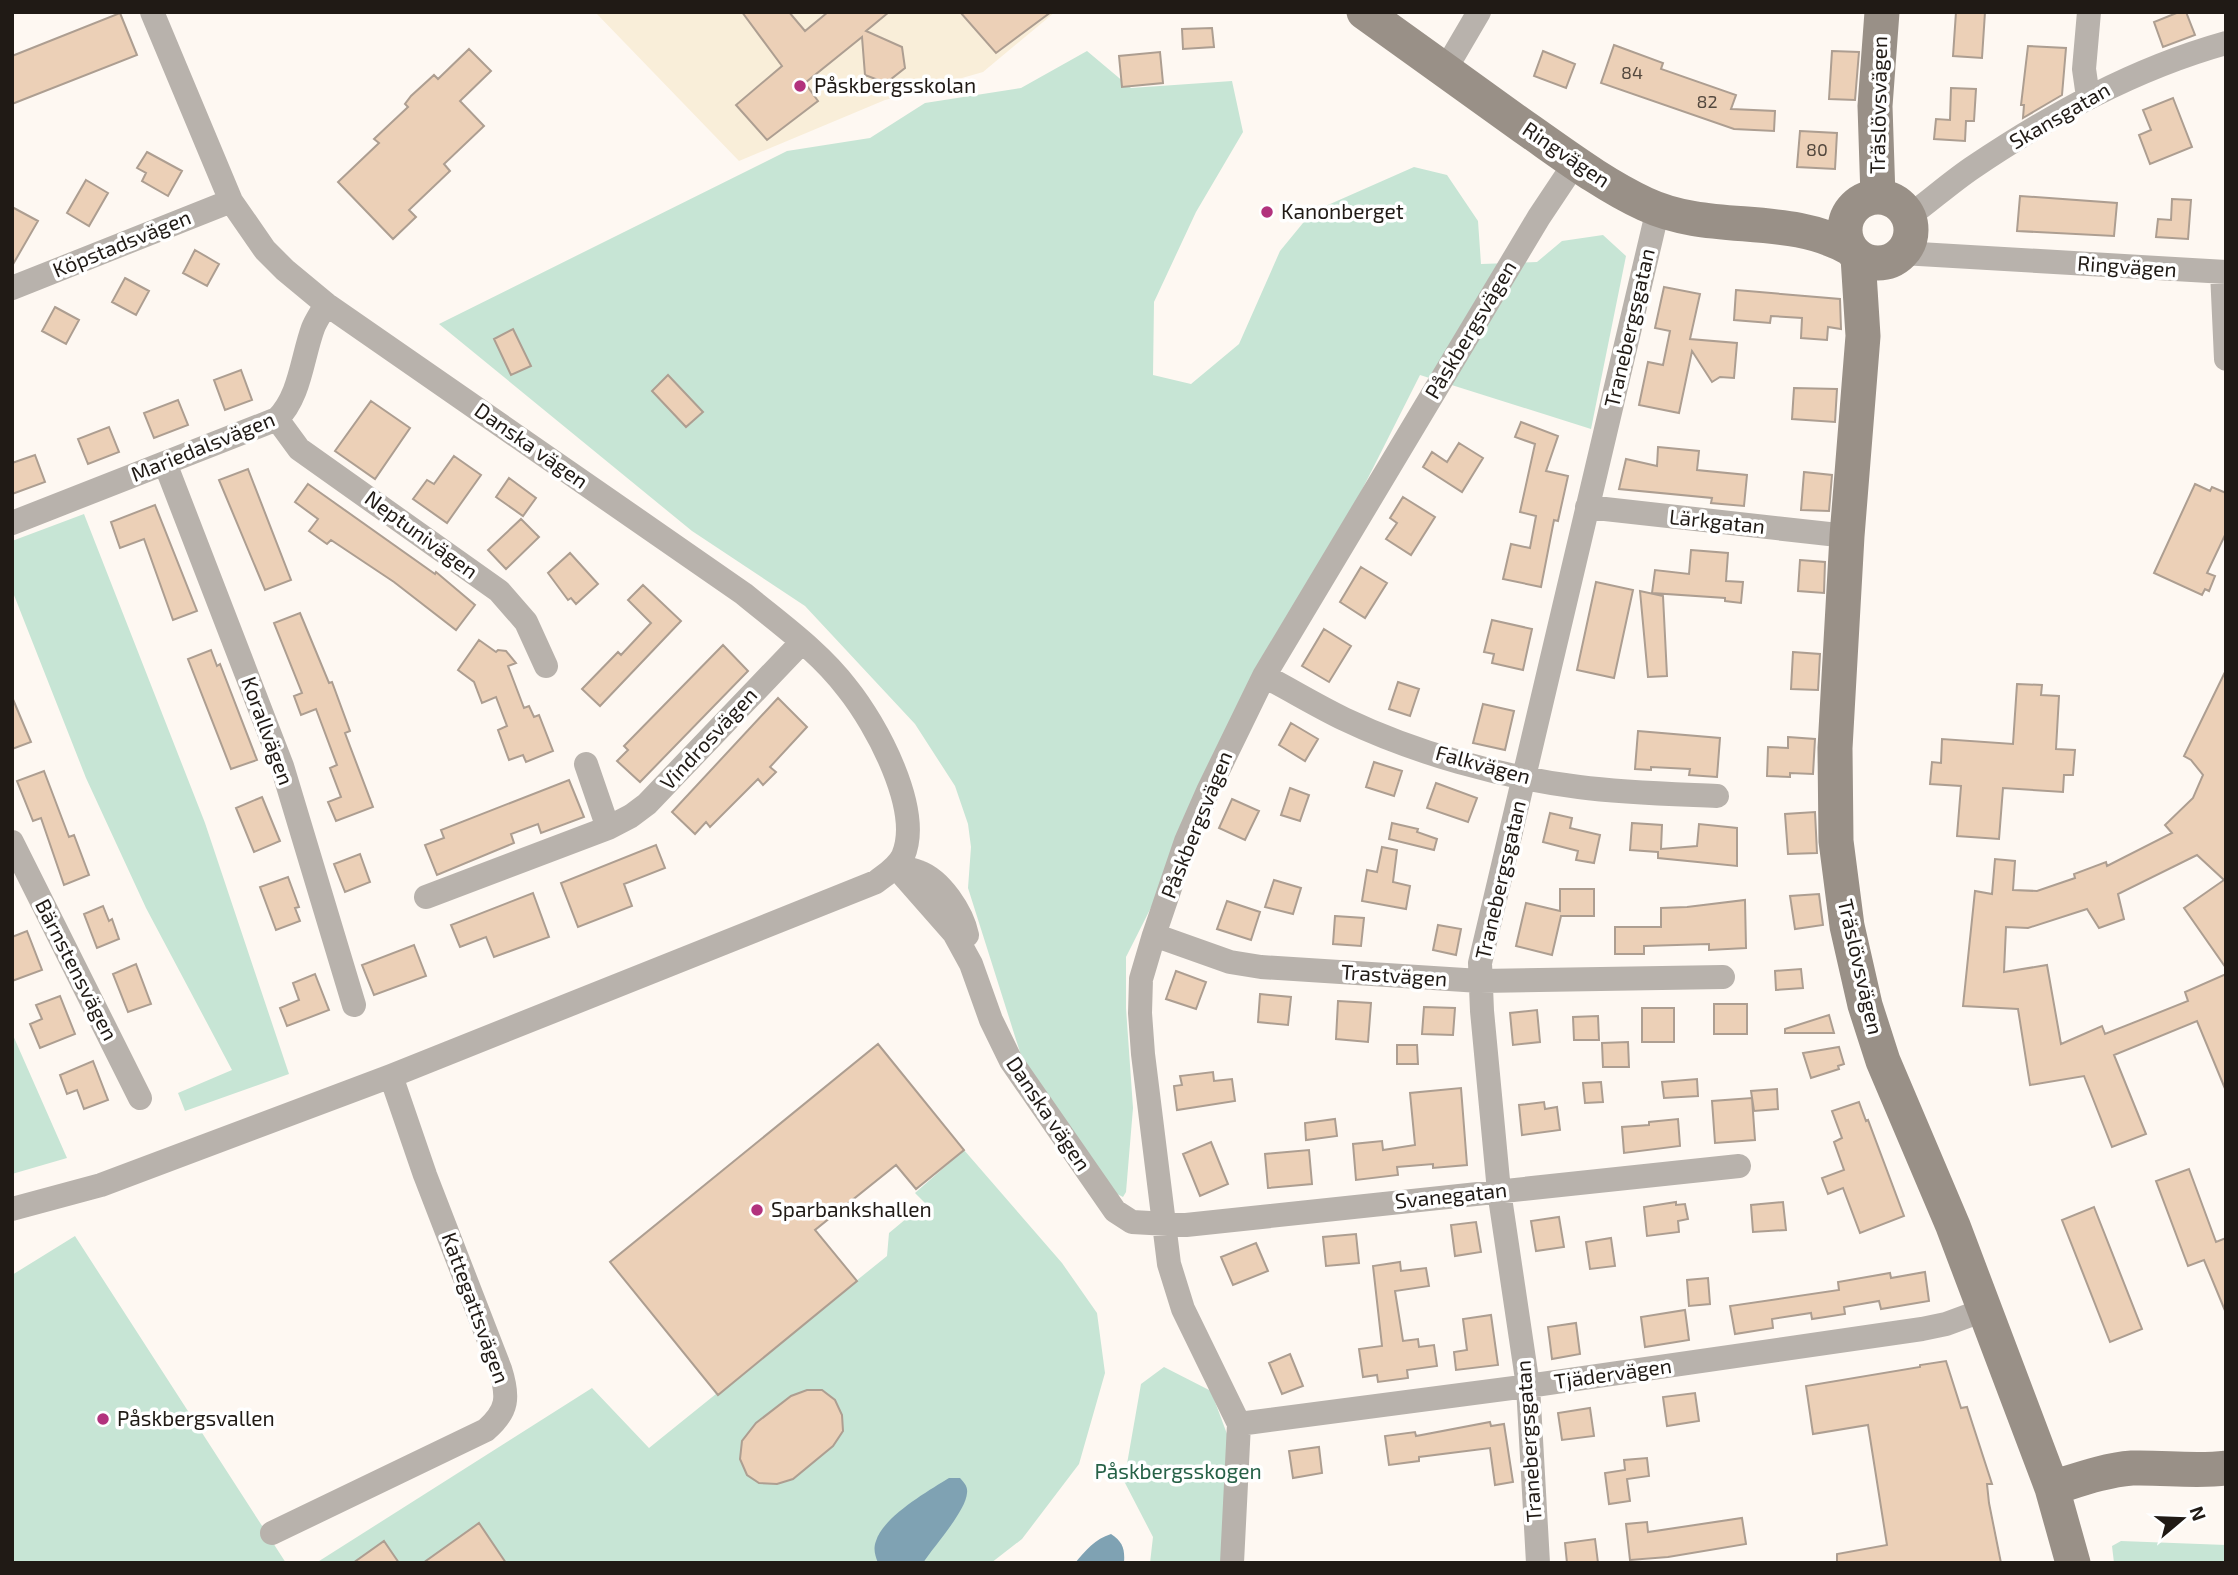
<svg xmlns="http://www.w3.org/2000/svg" width="2238" height="1575" font-family="'Exo 2',sans-serif">
  <style>
    .education { fill: #f9eed9 }
    .green { fill: #c7e5d5 }
    .water { fill: #7fa2b3 }
    .building { fill: #ecd0b7; stroke: #ad9e91; stroke-width: 2 }
    .lines { fill: none; stroke-linecap: round; stroke-linejoin: round }
    .street { stroke: #b8b2ac; stroke-width: 24 }
    .secondary { stroke: #999087; stroke-width: 35 }
    .poi-dot { fill: #b2327d; stroke: #fff; stroke-width: 2.5 }
    .labels { text-anchor: middle; stroke-width: 7; stroke-linejoin: round; paint-order: stroke }
    .number-label { font-size: 18px; fill: #53483e }
    .poi-label { font-size: 21px; fill: #201a15; stroke: #fff; text-anchor: start }
    .street-label { font-size: 21px; fill: #201a15; stroke: #fff }
    .park-label { font-size: 21px; fill: #266147; stroke: #fff }
  </style>
  <rect width="100%" height="100%" fill="#fef8f2"/>
  <path class="education" d="M595 12H1055L983 72 885 100 739 161Z"/>
  <path class="green" d="M1087 51 1131 88 1232 81 1243 132 1196 212 1154 302 1153 375 1191 384 1239 344 1280 251 1312 212 1414 167 1447 175 1478 221 1481 264 1537 262 1562 241 1603 235 1626 256 1591 429 1420 375 1126 957V1008L1133 1108 1126 1192 1123 1197 1113 1192 1025 1068 968 888 971 847 968 824 955 786 915 724 805 606 692 531 439 324 787 151 870 138 925 103 1021 88Z
    M84 514 205 823 289 1074 185 1111 178 1093 232 1070 146 908 86 778 12 590V541Z
    M12 1033 67 1158 12 1174Z
    M964 1150 1062 1263 1097 1313 1105 1373 1079 1464 1022 1539 991 1563H316L592 1388 649 1448 887 1256 889 1233 925 1203 915 1193Z
    M75 1236 286 1563H12V1275Z
    M1164 1367 1211 1391 1230 1442 1227 1563H1150L1153 1537 1124 1481 1141 1384Z
    M2121 1541 2226 1545V1563H2114L2112 1546Z"/>
  <path class="water" d="M949 1478H960C964 1483 968 1486 967 1493 966 1511 934 1546 923 1563H878C875 1555 873 1549 876 1541 883 1517 928 1491 949 1478Z
    M1111 1534C1123 1542 1125 1549 1124 1563H1075C1086 1550 1095 1539 1111 1534Z"/>
  <path class="building" d="M742 12H789L805 31 828 12H889L866 31 902 47 905 68 886 83 865 75 862 37 805 83 818 101 767 140 736 105 782 66Z
    M960 12H1051L996 53Z
    M1956 12H1985L1982 58 1953 56Z
    M2179 12H2186L2195 35 2163 47 2154 22Z
    M120 13 137 55 12 104V56Z
    M1212 28 1214 47 1183 49 1182 29Z
    M1614 45 1663 63 1661 69 1736 95 1731 109 1775 111 1774 131 1734 129 1601 83Z
    M2028 46 2066 48 2062 95 2023 118 2024 105H2021Z
    M469 49 491 71 460 101 484 126 444 164 450 171 409 210 416 217 393 239 338 182 379 143 374 139 408 107 405 104 411 96 434 75 438 79Z
    M1543 51 1575 64 1566 88 1534 76Z
    M1832 51 1859 52 1855 100 1829 99Z
    M1160 52 1163 83 1122 87 1119 56Z
    M1951 88 1976 89 1974 121H1966L1965 141 1934 139 1936 119 1950 120Z
    M2173 98 2192 147 2150 164 2139 135 2151 130 2143 110Z
    M1800 131 1837 133 1835 169 1797 167Z
    M147 152 182 171 168 196 142 181 146 173 137 168Z
    M86 180 108 193 89 226 67 213Z
    M2020 196 2117 203 2114 236 2017 231Z
    M2172 199 2191 200 2188 239 2156 237 2158 219 2171 220Z
    M12 207 38 221 12 266Z
    M195 250 219 264 207 286 183 273Z
    M125 278 149 291 136 315 112 302Z
    M1664 287 1700 294 1690 339 1737 343 1734 378 1720 377 1712 382 1692 351 1679 413 1639 405 1648 362 1663 365 1670 331 1655 328Z
    M1736 290 1840 299 1841 329 1828 327 1827 340 1801 338 1802 318 1771 316 1770 323 1734 320Z
    M55 307 79 320 66 344 42 331Z
    M513 329 531 366 511 375 494 339Z
    M241 370 252 400 225 410 214 380Z
    M668 375 703 412 686 427 652 391Z
    M1794 388 1837 389 1835 422 1792 419Z
    M178 400 188 425 154 438 144 413Z
    M371 401 410 428 375 479 335 451Z
    M1521 422 1558 436 1546 471 1568 476 1558 521 1554 520 1541 587 1503 579 1511 544 1530 548 1536 516 1520 512 1535 444 1515 437Z
    M109 427 119 452 88 464 78 439Z
    M1459 443 1483 458 1462 492 1423 467 1432 452 1447 462Z
    M1658 447 1699 451 1697 470 1747 475 1744 506 1711 503 1712 498 1619 489 1626 459 1657 466Z
    M35 455 45 482 12 494V463Z
    M454 456 481 475 447 523 413 499 427 480 434 484Z
    M248 469 291 580 265 590 219 480Z
    M1804 472 1832 475 1829 511 1801 510Z
    M509 478 536 498 523 516 496 497Z
    M308 484 435 574 436 572 475 605 456 630 394 582 331 540 327 544 309 531 318 519 295 502Z
    M2195 484 2210 491 2212 487 2226 493V533L2207 573 2215 576 2209 591 2205 589 2202 595 2154 573Z
    M1403 497 1435 517 1411 555 1386 539 1397 523 1390 518Z
    M155 505 197 611 173 620 144 539 120 548 111 522Z
    M521 519 539 537 506 569 488 550Z
    M1691 550 1728 553 1726 581 1743 582 1741 603 1725 601V598L1652 593 1655 570 1689 574Z
    M570 553 598 584 576 604 571 598 568 600 548 573Z
    M1800 560 1825 562 1824 593 1798 591Z
    M1361 567 1387 583 1365 618 1340 602Z
    M1596 582 1633 590 1614 678 1577 670Z
    M643 585 681 621 600 706 582 689 618 652 621 655 651 623 628 600Z
    M1640 591 1663 596 1667 676 1648 677Z
    M300 613 329 683 332 682 350 731 345 733 373 807 336 821 328 802 341 797 330 768 337 765 316 709 301 715 294 696 302 693 274 623Z
    M1492 620 1532 629 1523 670 1492 663 1494 654 1484 652Z
    M1324 629 1351 646 1329 682 1302 666Z
    M479 640 496 652 498 650 506 651 516 663 508 666 524 708 529 706 534 717 539 715 553 751 526 762 523 755 509 760 498 730 507 726 496 697 482 703 474 682 458 670Z
    M723 645 748 671 640 782 617 761 628 750 624 746Z
    M211 650 217 666 220 664 257 760 231 769 188 659Z
    M1793 652 1820 654 1818 690 1791 689Z
    M2226 670V968L2184 908 2224 880 2197 855 2118 894 2124 919 2099 928 2087 909 2028 928 2006 927 2004 972 2047 965 2061 1044 2102 1026 2105 1034 2188 1001 2185 992 2226 974V1091L2197 1021 2114 1055 2146 1134 2112 1147 2084 1076 2030 1085 2018 1009 1963 1006 1975 891 1992 894 1995 859 2015 861 2013 890 2037 891 2075 878 2074 874 2106 862 2107 866 2172 833 2165 825 2193 798 2203 775 2191 760 2184 756Z
    M1398 682 1419 689 1410 716 1389 709Z
    M2017 684 2042 685 2041 695 2059 696 2056 749 2075 750 2073 775H2064L2063 792 2003 788 1999 839 1957 836 1961 786 1930 784 1932 762 1941 763 1942 739 2013 744Z
    M12 697 31 742 12 749Z
    M778 698 807 727 770 767 776 772 763 785 758 779 710 827 706 822 695 834 672 812Z
    M1483 704 1514 711 1505 750 1473 743Z
    M1291 723 1318 739 1305 761 1279 745Z
    M1638 731 1720 738 1717 777 1689 775 1690 769 1651 767V770L1635 769Z
    M1788 737 1815 739 1813 774 1790 773V777L1767 776 1768 747 1788 748Z
    M1374 762 1402 771 1394 796 1366 787Z
    M44 771 69 837 74 835 89 875 64 885 41 818 33 821 17 781Z
    M569 780 584 817 541 833 538 824 511 834 514 843 437 875 425 845 444 838 441 830Z
    M1436 783 1477 798 1468 822 1427 808Z
    M1290 788 1309 795 1300 821 1281 815Z
    M262 797 280 841 254 852 236 808Z
    M1232 799 1259 811 1245 840 1219 828Z
    M1815 812 1817 853 1788 854 1785 814Z
    M1550 813 1572 818 1570 828 1600 835 1594 863 1576 860 1578 851 1543 842Z
    M1392 823 1418 829 1417 832 1437 839 1434 850 1389 839Z
    M1632 823 1662 825 1661 849 1697 846 1699 824 1737 828V866L1658 858V852L1630 850Z
    M656 845 665 868 624 884 632 906 578 927 561 883Z
    M1382 847 1397 850 1393 882 1410 886 1406 909 1362 901 1367 870 1377 872Z
    M360 854 370 882 345 892 334 864Z
    M288 877 299 907 295 908 300 921 276 930 260 887Z
    M1274 880 1301 888 1293 914 1265 907Z
    M1560 889H1594V916H1561L1552 955 1516 946 1526 903 1560 911Z
    M533 893 549 937 494 957 486 937 460 947 451 925Z
    M1819 894 1823 925 1795 929 1790 896Z
    M1745 900 1746 948 1709 950V944L1644 946V954H1615V927H1661V908L1687 907Z
    M1227 901 1260 912 1251 940 1217 929Z
    M103 906 109 921 112 919 119 939 97 948 84 914Z
    M1335 916 1364 918 1361 946 1333 944Z
    M1438 925 1461 929 1456 955 1433 950Z
    M27 931 42 970 12 981V937Z
    M414 945 426 976 374 995 362 965Z
    M136 964 151 1004 128 1012 113 974Z
    M1801 969 1803 988 1776 990 1775 971Z
    M1176 971 1206 982 1196 1009 1166 999Z
    M315 974 329 1010 287 1026 280 1008 299 1000 293 983Z
    M1260 994 1291 997 1288 1025 1258 1022Z
    M60 996 75 1034 40 1048 30 1024 42 1019 36 1005Z
    M1338 1001 1371 1003 1368 1042 1336 1039Z
    M1714 1004H1747V1034H1714Z
    M1424 1007 1455 1008 1453 1035 1422 1034Z
    M1642 1008H1674V1042H1642Z
    M1537 1010 1540 1042 1513 1045 1510 1013Z
    M1829 1015 1834 1033H1785V1029Z
    M1598 1016 1599 1040H1574L1573 1017Z
    M1628 1042 1629 1067H1603L1602 1043Z
    M878 1044 964 1150 916 1189 896 1165 815 1230 857 1281 718 1395 610 1262Z
    M1397 1045H1417L1418 1064H1397Z
    M1839 1047 1844 1064 1838 1066 1839 1069 1811 1078 1803 1053Z
    M93 1061 108 1100 84 1109 77 1090 67 1094 60 1075Z
    M1213 1072 1214 1081 1232 1079 1235 1101 1177 1110 1174 1086 1182 1085 1180 1076Z
    M1697 1079 1698 1096 1664 1098 1662 1082Z
    M1601 1082 1603 1102 1585 1103 1583 1083Z
    M1461 1088 1467 1165 1433 1168V1164L1397 1167 1398 1175 1356 1180 1353 1144 1382 1141 1383 1150 1415 1145 1410 1093Z
    M1777 1089 1778 1109 1754 1111 1751 1091Z
    M1752 1098 1755 1140 1715 1143 1712 1101Z
    M1544 1102 1545 1109 1557 1107 1560 1130 1522 1135 1519 1105Z
    M1859 1102 1866 1121 1868 1120 1904 1216 1860 1233 1843 1188 1828 1194 1822 1178 1844 1170 1834 1142 1842 1138 1832 1111Z
    M1335 1119 1337 1136 1306 1140 1305 1123Z
    M1678 1119 1680 1146 1624 1153 1622 1127 1649 1125V1122Z
    M1211 1142 1228 1184 1200 1196 1183 1154Z
    M1309 1150 1312 1184 1268 1188 1265 1154Z
    M2189 1169 2216 1242 2226 1238V1313L2204 1260 2188 1266 2156 1181Z
    M1676 1202V1205L1685 1204 1688 1219 1678 1221 1679 1232 1647 1236 1644 1207Z
    M1783 1202 1786 1230 1753 1232 1751 1205Z
    M2094 1207 2142 1329 2110 1342 2062 1220Z
    M1559 1217 1564 1247 1536 1251 1531 1221Z
    M1476 1222 1481 1252 1455 1256 1451 1225Z
    M1356 1234 1359 1263 1326 1266 1323 1237Z
    M1611 1238 1615 1266 1590 1269 1586 1242Z
    M1256 1243 1268 1271 1233 1285 1221 1257Z
    M1400 1262 1401 1271 1426 1268 1429 1286 1395 1291 1403 1341 1418 1339 1419 1347 1434 1345 1437 1366 1407 1370 1408 1378 1378 1382 1377 1375 1363 1377 1359 1349 1382 1346 1373 1266Z
    M1925 1272 1929 1301 1881 1309 1879 1301 1844 1307 1845 1314 1812 1319 1811 1313 1772 1319 1773 1328 1735 1334 1730 1306 1839 1290 1838 1282 1890 1273 1891 1278Z
    M1708 1278 1710 1304 1689 1306 1687 1280Z
    M1685 1310 1689 1340 1645 1347 1641 1317Z
    M1491 1315 1498 1365 1456 1370 1454 1352 1467 1350 1463 1319Z
    M1576 1323 1580 1354 1552 1359 1548 1327Z
    M1290 1354 1303 1386 1282 1394 1269 1363Z
    M1946 1361 1961 1408 1967 1407 1992 1484H1987L1989 1503 2001 1563H1837V1554L1887 1545 1868 1425 1813 1434 1806 1386 1920 1367V1365Z
    M807 1390H822L835 1400 842 1415 843 1431 833 1446 793 1479 777 1484 759 1483 747 1475 740 1459 742 1441 756 1423 791 1396Z
    M1695 1393 1699 1421 1667 1426 1663 1397Z
    M1590 1408 1594 1436 1562 1440 1558 1413Z
    M1490 1422 1491 1426 1504 1424 1513 1482 1495 1485 1490 1448 1419 1457V1461L1389 1465 1385 1436 1415 1432 1416 1436Z
    M1319 1447 1322 1473 1293 1478 1289 1451Z
    M1647 1458 1649 1476 1627 1479 1630 1501 1609 1504 1605 1473 1625 1470 1624 1460Z
    M1742 1518 1746 1544 1668 1557 1630 1560 1626 1524 1647 1522 1648 1532Z
    M479 1523 506 1563H423Z
    M1595 1539 1598 1563H1567L1565 1543Z
    M384 1541 399 1563H353Z"/>
  <g class="lines">
    <path class="street" d="M1445 70 1479 12
      M2088 97 2084 69 2089 12
      M1908 217C1930 201 1950 183 1972 168 2051 115 2133 69 2226 43
      M1902 253 2226 272
      M2222 272 2226 359
      M12 288 231 201
      M277 419 299 449 499 591 526 622 546 666
      M165 463 282 766 354 1005
      M1587 507 1847 536
      M12 523 277 419C300 397 302 358 313 328 316 320 322 312 326 304
      M1264 676C1291 690 1317 706 1344 719 1415 753 1501 777 1579 787 1625 793 1671 794 1717 796
      M586 764 608 828
      M12 842 140 1098
      M896 867 954 933 971 964 991 1020 1011 1061 1115 1211 1132 1222 1186 1225 1739 1166
      M896 867C904 868 912 869 919 872 941 880 962 912 967 935
      M426 897 608 828 631 816 647 804 802 642
      M1154 935 1230 962 1261 967 1480 981 1723 977
      M12 1209 101 1185 391 1076 876 882C886 874 897 868 903 856 923 810 876 724 847 688 819 651 779 623 744 594L326 304 285 270 265 250 231 201 152 12
      M1239 1424 1528 1386 1922 1329 1946 1324 1984 1310
      M272 1533 486 1430C508 1411 509 1397 500 1369L425 1175 391 1076
      M1232 1563 1239 1424 1183 1309 1169 1264 1143 1054 1140 1013 1141 979 1154 935 1186 841 1208 791 1264 676 1539 217 1575 163
      M1538 1563 1528 1386 1499 1191 1482 1011 1480 963 1658 209"/>
    <path class="secondary" d="M1364 12C1417 50 1471 89 1524 127 1563 154 1602 184 1645 204 1711 235 1788 212 1851 249
      M1878 197 1875 106 1882 12
      M1845 230a33 33 0 1 1 66 0a33 33 0 1 1-66 0Z
      M1858 257 1863 336 1847 536 1835 748 1836 841 1847 926 1865 1005 1883 1061 1953 1226 2052 1488 2073 1563
      M2052 1488C2078 1480 2105 1470 2132 1468 2164 1467 2194 1472 2226 1468"/>
  </g>
  <g class="poi-dot">
    <circle cx="800" cy="86" r="7"/>
    <circle cx="1267" cy="212" r="7"/>
    <circle cx="757" cy="1210" r="7"/>
    <circle cx="103" cy="1419" r="7"/>
  </g>
  <g class="labels">
    <g class="number-label">
      <text x="1632" y="79">84</text>
      <text x="1707" y="108">82</text>
      <text x="1817" y="156">80</text>
    </g>
    <g class="poi-label">
      <text x="814" y="93">Påskbergsskolan</text>
      <text x="1281" y="219">Kanonberget</text>
      <text x="771" y="1217">Sparbankshallen</text>
      <text x="117" y="1426">Påskbergsvallen</text>
    </g>
    <g class="street-label">
      <text transform="translate(1879 105) rotate(-89)" y="7">Träslövsvägen</text>
      <text transform="translate(2060 116) rotate(-30)" y="7">Skansgatan</text>
      <text transform="translate(1566 155) rotate(34)" y="7">Ringvägen</text>
      <text transform="translate(122 244) rotate(-22)" y="7">Köpstadsvägen</text>
      <text transform="translate(2127 267) rotate(4)" y="7">Ringvägen</text>
      <text transform="translate(1630 328) rotate(-77)" y="7">Tranebergsgatan</text>
      <text transform="translate(1471 330) rotate(-59)" y="7">Påskbergsvägen</text>
      <text transform="translate(531 446) rotate(35)" y="7">Danska vägen</text>
      <text transform="translate(203 447) rotate(-22)" y="7">Mariedalsvägen</text>
      <text transform="translate(1717 522) rotate(6)" y="7">Lärkgatan</text>
      <text transform="translate(421 535) rotate(36)" y="7">Neptunivägen</text>
      <text transform="translate(267 731) rotate(70)" y="7">Korallvägen</text>
      <text transform="translate(709 739) rotate(-47)" y="7">Vindrosvägen</text>
      <text transform="translate(1483 765) rotate(15)" y="7">Falkvägen</text>
      <text transform="translate(1197 825) rotate(-68)" y="7">Påskbergsvägen</text>
      <text transform="translate(1501 880) rotate(-77)" y="7">Tranebergsgatan</text>
      <text transform="translate(1860 967) rotate(77)" y="7">Träslövsvägen</text>
      <text transform="translate(76 970) rotate(63)" y="7">Bärnstensvägen</text>
      <text transform="translate(1394 976) rotate(4)" y="7">Trastvägen</text>
      <text transform="translate(1048 1114) rotate(56)" y="7">Danska vägen</text>
      <text transform="translate(1451 1196) rotate(-6)" y="7">Svanegatan</text>
      <text transform="translate(475 1308) rotate(70)" y="7">Kattegattsvägen</text>
      <text transform="translate(1613 1374) rotate(-8)" y="7">Tjädervägen</text>
      <text transform="translate(1529 1441) rotate(-94)" y="7">Tranebergsgatan</text>
    </g>
    <g class="park-label">
      <text x="1178" y="1479">Påskbergsskogen</text>
    </g>
  </g>
  <rect width="2238" height="1575" fill="none" stroke="#201a15" stroke-width="28"/>
  <g transform="translate(2182 1519) rotate(71)" stroke="#ffffff" stroke-width="5" paint-order="stroke">
  <path d="M0-5L12 26L0 18L-12 26Z" fill="#201a15"/>
  <text y="-10" font-size="19" font-weight="bold" text-anchor="middle" fill="#201a15">N</text>
  </g>
</svg>
